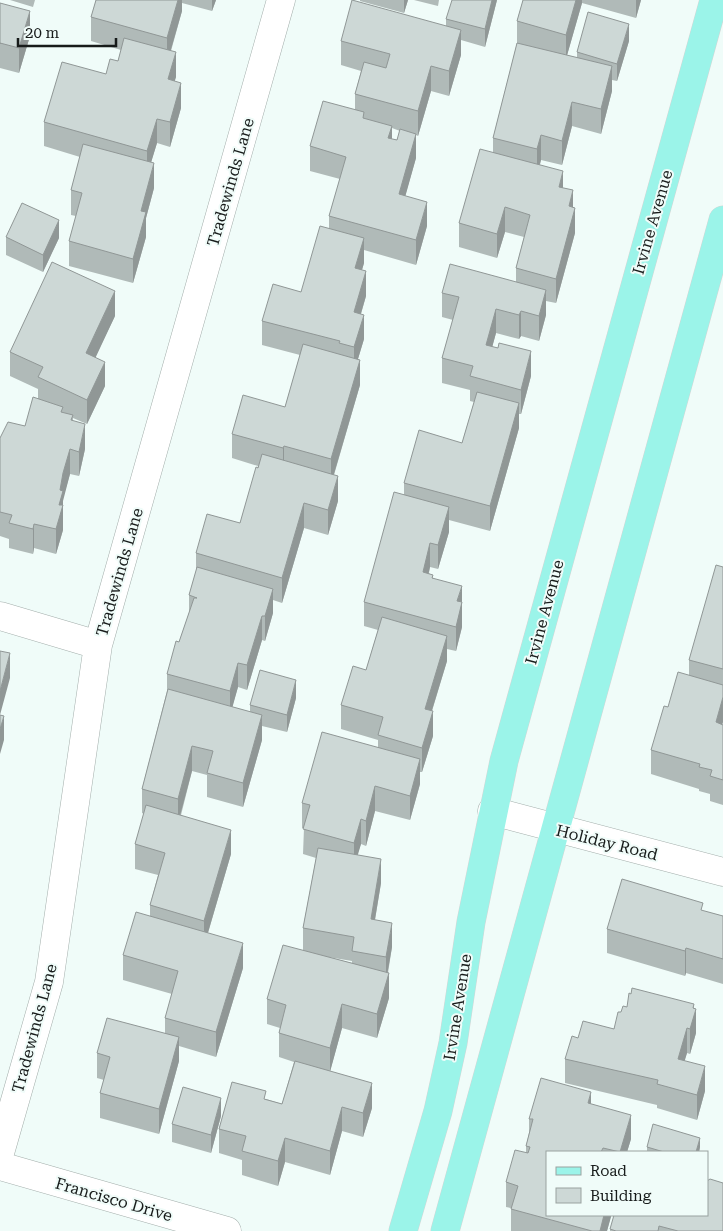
<svg xmlns="http://www.w3.org/2000/svg" width="723" height="1231" font-family="'Roboto Serif',serif">
  <style>
    .lines { fill: none; stroke-linecap: round; stroke-linejoin: round }
    .minor-casing { stroke: #a3aeab; stroke-width: 29 }
    .major-casing { stroke: #d5d6d6; stroke-width: 29 }
    .minor { stroke: #fff; stroke-width: 28 }
    .major { stroke: #9bf4e9; stroke-width: 28 }
    .wall { fill: #b0bab8; fill-rule: evenodd }
    .shaded-wall { fill: #909796 }
    .building { fill: #cdd8d6; stroke: #909796 }
    .labels { text-anchor: middle; stroke-width: 4; stroke-linejoin: round; paint-order: stroke }
    .street-label { font-size: 16px; fill: #171b1a; stroke: #f0fcf9 }
  </style>
  <rect width="100%" height="100%" fill="#f0fcf9"/>
  <g class="lines">
    <g class="minor-casing">
      <path id="minor" d="M0 616 98 645
        M492 811 723 872
        M0 1153 49 982 98 645 281 0
        M0 1166 227 1231"/>
    </g>
    <g class="major-casing">
      <path id="major" d="M403 1231 438 1111 453 1043 471 922 504 761 714 0
        M445 1231 723 220"/>
    </g>
    <use href="#minor" class="minor"/>
    <use href="#major" class="major"/>
  </g>
  <path class="wall" d="M10 0H35L33 7Z
    M96 0H216L212 11 182 3V11L171 51 176 77 174 81 181 108 170 147 157 143 151 162 154 188 146 218V237L133 283 69 266V241L76 216 71 215V190L80 157 44 146V122L106 74 118 61 121 50 91 41V17Z
    M360 0H408L404 13 360 1Z
    M414 0H439L438 6Z
    M497 0 485 47 461 40V55L449 96 431 91 418 136 416 135V158L405 196 427 226 416 265 364 250V263L362 270 366 296 361 314 364 339 358 359 360 385 334 475 338 501 328 535 304 528 282 603 273 600V613L265 641 262 640 247 690 238 687 232 707 250 712V705L296 698 287 732 262 726V740L243 807 207 797V775L192 771 181 815 231 854 208 933 243 968 216 1057 179 1046V1061L159 1134 100 1118V1093L104 1080 97 1078V1053L165 1033V1018L172 994 123 980V955L150 916V905L158 875 135 869V844L144 814 142 813V789L167 691V674L179 642 189 613V595L196 572V553L240 523 258 466 232 458V434L285 407 300 355 262 345V321L301 292 329 228V216L340 179 310 171V146L355 110V94L361 71 341 65V41L446 26V19ZM392 128 400 131 397 140 392 139Z
    M523 0H641L636 18 582 3 567 55 577 58V52L629 41 617 81 612 80V91L601 134 572 126 562 165 541 160 540 165 563 188 573 208 575 233 556 303 546 301V315L539 341 521 336 519 339 496 333 492 347 531 376 521 414H519V428L490 531 449 520V532L438 569 430 567 429 573 433 578 462 602V627L456 651 447 649V661L432 711 433 736 422 772H420V784L410 820 375 811 366 846 361 844 357 855 381 883 375 920 392 947 388 973 389 998 377 1038 342 1028 330 1071 372 1108 363 1137 342 1131 330 1175 285 1162 278 1186 242 1175V1160L219 1153V1129L266 1099 282 1104 294 1062 279 1057V1033L280 1028 267 1024V999L303 950V928L316 858 303 854 304 828H302V803L378 747V740L341 729V705L366 670 378 630 364 626V602L404 495V483L462 443 474 402 470 401V390L442 383V358L453 320 442 317V293L516 282V268L524 237 505 232 497 258 459 247V223L493 152V138L517 43V21ZM328 957 352 961V963Z
    M0 3 30 36 19 73 0 68Z
    M6 237 59 238 43 272 6 255Z
    M115 316 95 357 105 386 87 424 73 418V421L85 449 79 476 70 474 63 498V530L56 554 34 548 33 554 9 548V539L0 536V438L25 426 38 399V389L10 376V352Z
    M723 567V722L722 724 723 725V805L710 801V794L699 791V789L651 774V750L668 707 689 675V660Z
    M703 911 723 916V984L686 973 685 976 607 953V929Z
    M627 1007 694 1008 696 1033 690 1054 687 1053 684 1061 705 1091 697 1120 657 1108V1105L565 1083V1059L578 1038 614 1029Z
    M591 1104 631 1139 627 1152H547L611 1215 607 1231H511V1208L506 1207V1182L526 1153V1146L529 1133V1119Z
    M221 1116 211 1153 172 1142V1124Z
    M647 1147H700L699 1152H647Z
    M723 1183V1231H610V1229Z"/>
  <path class="shaded-wall" d="M178 0H182V11L167 63V38Z
    M212 0H216L212 11Z
    M404 0H408L404 13Z
    M492 0H497L485 47V29Z
    M576 0H582V3L566 59V35Z
    M636 0H641L636 18Z
    M30 11V36L19 73V48Z
    M629 24V41L617 81V64Z
    M461 30V55L449 96V71Z
    M176 52V77L168 104V79Z
    M431 66V91L418 136V111Z
    M612 66V91L601 134V109Z
    M181 83V108L170 147V122Z
    M572 102V126L562 165V141Z
    M157 119V143L147 176V151Z
    M392 126V151L388 138Z
    M416 134V158L399 219V194Z
    M541 135V160L537 173V149Z
    M154 163V188L146 218V237L133 283V259L141 211Z
    M563 171V196L559 187Z
    M573 190V215L575 208V233L556 303V279L569 206Z
    M427 202V226L416 265V240Z
    M505 207V232L497 258V234Z
    M59 220V238L43 272V255Z
    M364 238V263L355 293V268Z
    M366 271V296L354 337V312Z
    M546 290V315L539 341V316Z
    M115 291V316L86 378V353Z
    M496 309V333L486 370V345Z
    M521 311V336L519 339V315Z
    M364 315V339L354 372V347Z
    M531 351V376L521 414V390Z
    M360 360V385L331 484V459Z
    M105 362V386L87 424V400Z
    M519 403V428L490 531V506Z
    M85 424V449L79 476V452Z
    M284 446V470L283 473V448Z
    M70 449V474L63 501V530L56 554V529L60 490 63 473Z
    M338 476V501L328 535V510Z
    M304 503V528L282 603V578Z
    M449 507V532L438 569V545Z
    M34 524V548L33 554V529Z
    M430 543V567L423 596V572Z
    M462 586V627L456 651V627L457 601Z
    M273 589V613L265 641V616Z
    M262 616V640L247 690V665Z
    M447 636V661L425 733V709Z
    M10 653V678L0 715V691Z
    M238 663V687L230 716V691Z
    M296 680V698L287 732V715Z
    M723 697V722L716 747V722Z
    M433 711V736L422 772V748Z
    M262 715V740L243 807V783Z
    M4 716V740L0 754V729Z
    M192 746V771L178 823V799Z
    M420 759V784L410 820V796Z
    M375 786V811L366 846V821Z
    M361 819V844L354 868V843Z
    M231 830V854L204 946V921Z
    M381 859V883L371 943V919Z
    M392 923V947L386 981V957Z
    M243 943V968L216 1057V1032Z
    M686 948V973L685 976V951Z
    M389 973V998L377 1038V1014Z
    M342 1004V1028L330 1072V1048Z
    M694 1004V1015L696 1009V1033L690 1054V1029Z
    M687 1028V1053L678 1084V1059Z
    M179 1037V1061L159 1134V1109Z
    M705 1066V1091L697 1120V1095Z
    M372 1083V1108L363 1137V1113Z
    M591 1092V1116L588 1103Z
    M221 1098V1116L211 1153V1135Z
    M342 1107V1131L330 1175V1151Z
    M631 1115V1139L627 1152H620Z
    M285 1138V1162L278 1186V1161Z
    M700 1138V1147L699 1152H696Z
    M604 1215H611V1217L607 1231H600Z"/>
  <path class="building" d="M96 0H178L167 38 91 17Z
    M352 0 461 30 449 71 431 66 418 111 355 94 364 62 386 68 390 54 341 41Z
    M452 0H492L485 29 446 19Z
    M523 0H576L566 35 517 21Z
    M0 3 30 11 19 48 0 43V44Z
    M588 12 629 24 617 64 577 52Z
    M124 38 176 52 168 79 181 83 170 122 157 119 147 151 44 122 62 62 106 74 110 59 118 61Z
    M517 43 612 66 601 109 572 102 562 141 541 135 537 149 493 138Z
    M323 101 364 112 363 118 392 126 388 138 397 140 400 129 416 134 399 194 427 202 416 240 329 216 346 157 310 146Z
    M83 144 154 163 141 211 146 212 133 259 69 241 82 193 71 190Z
    M480 149 563 171 559 187 573 190 569 206 575 208 556 279 516 268 530 215 505 207 497 234 459 223Z
    M22 203 59 220 43 255 6 237Z
    M320 226 364 238 355 268 366 271 354 312 364 315 354 347 339 343 340 341 262 321 273 284 301 292Z
    M52 262 115 291 86 353 105 362 87 400 38 377 43 367 10 352Z
    M450 264 546 290 539 316 521 311 519 315 496 309 486 345 498 348 499 343 531 351 521 390 470 376 473 366 442 358 459 297 442 293Z
    M303 344 360 360 331 459 284 446 283 448 232 434 243 395 285 407Z
    M477 392 519 403 490 506 404 483 419 430 462 443Z
    M33 397 63 407 61 412 73 415 71 420 85 424 79 452 70 449 63 473 60 490 63 491 59 505H63L56 529 34 524 33 529 9 523 12 515 0 512V438L8 422 25 426Z
    M262 454 338 476 328 510 304 503 282 578 196 553 207 514 240 523 256 467 258 468Z
    M394 492 449 507 438 545 430 543 423 572 433 575 432 578 462 586 457 601 462 602 456 627 364 602Z
    M716 565 723 567V669L689 660Z
    M197 567 273 589 265 616H262L247 665 238 663 230 691 167 674 176 641 179 642 194 598H197L189 595Z
    M382 617 447 636 425 709 433 711 422 748 378 735 383 717 341 705 353 666 366 670Z
    M0 651 10 653 0 691Z
    M260 670 296 680 287 715 250 705Z
    M678 672 723 685V697L716 722 723 725V780L710 776 712 770 699 767 700 764 651 750 664 706 668 707Z
    M168 689 262 715 243 783 207 773 213 751 192 746 178 799 142 789Z
    M0 715 4 716 0 729Z
    M322 732 420 759 410 796 375 786 366 821 361 819 354 843 303 829 310 805 302 803Z
    M146 805 231 830 204 921 150 905 165 853 135 844Z
    M318 848 381 859 371 919 392 923 386 957 352 951 354 937 303 928Z
    M622 879 703 903 701 910 723 916V959L686 948 685 951 607 929Z
    M136 912 243 943 216 1032 165 1018 178 971 123 955Z
    M283 945 389 973 377 1014 342 1004 330 1048 279 1033 286 1005 267 999Z
    M632 988 694 1004 693 1008 696 1009 690 1029 687 1028 678 1059 705 1066 697 1095 657 1084 658 1080 565 1059 572 1036 578 1038 583 1021 614 1029 618 1012H621L623 1006 627 1007 629 993 631 994Z
    M107 1018 179 1037 159 1109 100 1093 110 1057 97 1053Z
    M295 1061 372 1083 363 1113 342 1107 330 1151 285 1138 278 1161 242 1151 246 1136 219 1129 232 1082 266 1091 264 1099 282 1104Z
    M541 1078 591 1092 588 1103 631 1115 620 1152 603 1148 601 1152H547V1215H604L600 1231H592L511 1209 518 1186 506 1182 515 1150 528 1153 530 1147 526 1146 533 1119H529Z
    M183 1087 221 1098 211 1135 172 1124Z
    M653 1124 700 1138 696 1152H664L647 1147Z
    M710 1179 723 1183V1231H678L659 1226 658 1231H616L610 1229 614 1215H707V1181Z"/>
  <g class="labels">
    <g class="street-label">
      <text transform="translate(230 182) rotate(-74)" y="6">Tradewinds Lane</text>
      <text transform="translate(652 222) rotate(-74)" y="6">Irvine Avenue</text>
      <text transform="translate(119 572) rotate(-74)" y="6">Tradewinds Lane</text>
      <text transform="translate(544 612) rotate(-75)" y="6">Irvine Avenue</text>
      <text transform="translate(607 842) rotate(14)" y="6">Holiday Road</text>
      <text transform="translate(457 1007) rotate(-81)" y="6">Irvine Avenue</text>
      <text transform="translate(34 1028) rotate(-75)" y="6">Tradewinds Lane</text>
      <text transform="translate(114 1199) rotate(16)" y="6">Francisco Drive</text>
    </g>
  </g>
  <rect x="546" y="1151" width="162" height="65" fill="#f0fcf9" stroke="#99a2a0"/>
  <rect x="556" y="1167" width="25" height="8" fill="#9bf4e9" stroke="#99a2a0"/>
  <text x="590" y="1176" font-size="15" fill="#171b1a">Road</text>
  <rect x="556" y="1188" width="25" height="15" fill="#cdd8d6" stroke="#99a2a0"/>
  <text x="590" y="1201" font-size="15" fill="#171b1a">Building</text>
  <path d="M18 38v8h98v-8" fill="none" stroke="#171b1a" stroke-width="2.5"/>
  <text x="25" y="38" font-size="15" fill="#171b1a" stroke="#f0fcf9" stroke-width="4" paint-order="stroke">20 m</text>
</svg>
